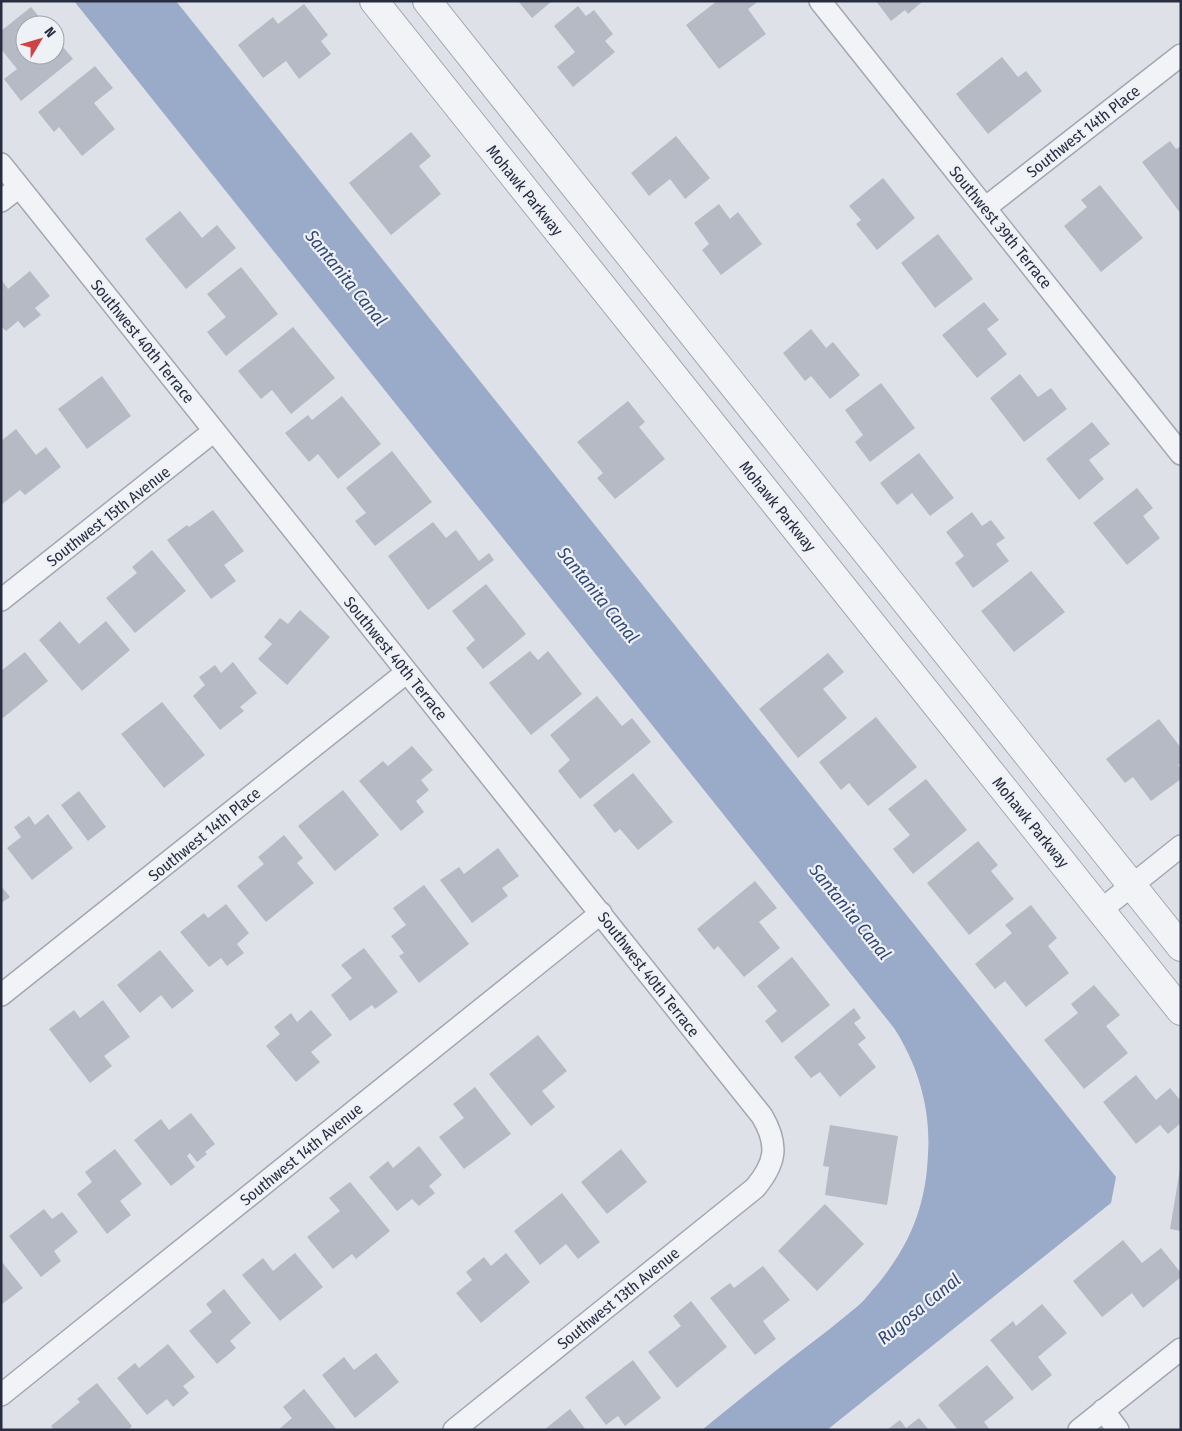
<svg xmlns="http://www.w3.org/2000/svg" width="1182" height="1431" font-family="'Fira Sans Condensed',sans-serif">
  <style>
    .water { fill: #9aaac9 }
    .building { fill: #b6bac5 }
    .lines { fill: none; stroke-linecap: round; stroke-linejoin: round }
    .minor-casing { stroke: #a4a7b2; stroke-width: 24 }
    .tertiary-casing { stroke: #a4a7b2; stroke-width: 30 }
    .minor { stroke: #f2f3f7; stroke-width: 21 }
    .tertiary { stroke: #f2f3f7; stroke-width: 28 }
    .labels { text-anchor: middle; stroke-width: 4.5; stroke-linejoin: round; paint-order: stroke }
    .street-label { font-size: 16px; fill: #282d40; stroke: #eef1f6 }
    .water-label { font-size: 18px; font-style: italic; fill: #324674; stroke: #eef1f6 }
  </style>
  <rect width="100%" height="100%" fill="#dfe1e8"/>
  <path class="water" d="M74 1H176L1116 1177 1111 1203 827 1430H702C734 1404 765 1379 797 1354 818 1338 839 1322 859 1305 866 1299 871 1291 877 1285 910 1245 926 1206 928 1154 931 1109 918 1065 894 1028Z"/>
  <path class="building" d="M518 1H552L532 18Z
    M717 1H755L756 3 748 9 766 34 719 69 686 25Z
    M876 1H923L908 14 905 10 891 21Z
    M304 4 328 35 321 41 331 54 299 79 286 61 263 78 238 45 273 17 278 24Z
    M578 6 586 16 594 10 613 34 605 41 615 52 573 87 557 67 575 52 554 26Z
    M31 7 46 25H25V55H55V37L73 59 21 101 4 79 17 69 1 49V31Z
    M1002 57 1018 77 1026 71 1042 91 988 134 956 94Z
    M95 66 113 88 94 103 115 129 82 156 59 127 54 132 38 112Z
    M411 132 431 156 419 166 441 194 391 235 349 183Z
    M676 136 710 178 685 199 670 179 649 196 631 173Z
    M1170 141 1176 149 1181 146V214L1142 162Z
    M883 178 915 218 877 250 856 224 861 220 849 206Z
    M1100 185 1143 238 1101 272 1064 226 1087 207 1081 200Z
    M719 204 730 219 738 212 762 244 721 275 702 250 709 244 694 223Z
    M180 211 202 238 217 225 236 248 186 289 145 239Z
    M938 234 973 279 935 308 901 263Z
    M241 267 278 314 226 356 207 332 226 317 207 294Z
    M30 271 50 296 35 308 41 315 24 328 18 321 6 331 1 326V279L8 289Z
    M984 302 999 320 987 329 1007 354 977 378 942 335Z
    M293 327 335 378 291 414 272 390 261 399 238 371Z
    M811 329 826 348 833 342 860 375 830 399 811 376 805 381 783 353Z
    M1020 374 1038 397 1051 388 1067 409 1024 442 990 398Z
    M102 376 131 416 87 449 58 409Z
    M881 383 915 428 870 462 855 442 863 435 845 410Z
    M342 396 381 444 338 479 318 454 309 462 285 433 308 415 312 420Z
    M628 401 645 422 639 427 665 459 615 499 597 478 603 473 577 442Z
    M1092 422 1110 444 1089 460 1104 479 1079 500 1046 459Z
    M16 429 36 455 46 447 61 467 25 495 20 490 1 505V441Z
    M392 451 432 502 375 546 355 521 366 513 346 488Z
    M919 453 954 498 930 516 912 493 897 505 880 483Z
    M1137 488 1153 508 1143 516 1160 538 1127 565 1093 523Z
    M213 510 244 551 224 565 236 581 211 599 167 540 187 525 189 527Z
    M972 512 982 526 991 520 1005 538 996 544 1009 561 973 588 955 563 964 556 946 532Z
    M433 522 446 538 456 530 479 561 489 553 494 560 428 610 388 556Z
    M152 550 186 591 135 633 106 598 137 573 132 567Z
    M1031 571 1065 612 1014 652 981 611Z
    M486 584 526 634 483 669 466 648 475 640 452 611Z
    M300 610 330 637 287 685 258 659 272 644 264 637 280 618 288 624Z
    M60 621 79 644 106 621 130 650 82 691 39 640Z
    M530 651 538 660 548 651 582 694 531 735 489 683Z
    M25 652 48 681 3 718 1 716V671Z
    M828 653 844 672 823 689 847 718 798 758 759 709Z
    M233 662 257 693 240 707 244 711 220 730 193 696 205 685 199 677 215 665 221 673Z
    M597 696 622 726 632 718 651 742 580 799 558 771 570 760 550 735Z
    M162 702 205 755 164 788 121 734Z
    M876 717 917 767 868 806 849 783 841 790 819 762Z
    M1159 719 1181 748V763L1178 765 1181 768V779L1151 801 1133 777 1125 783 1106 759Z
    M412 746 433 770 421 780 429 790 416 801 424 812 401 831 359 781 383 761 388 766Z
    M633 773 673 822 638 850 620 829 615 833 593 805Z
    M926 779 967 830 913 874 893 849 910 835 888 809Z
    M343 790 379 835 335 871 298 826Z
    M79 791 106 827 88 841 61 805Z
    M48 814 73 848 32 880 7 848 21 837 14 827 29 816 35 825Z
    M284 835 303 858 297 863 314 883 266 922 237 886 264 864 258 857Z
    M978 841 998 865 991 871 1014 899 969 935 927 883Z
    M498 848 519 876 502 888 508 896 472 923 440 880 459 867 464 874Z
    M755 881 777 908 759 922 780 948 744 977 718 946 714 950 697 929Z
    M424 885 469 944 419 983 399 956 404 953 391 936 406 925 393 908Z
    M1 886 10 897 1 903Z
    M226 904 249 933 237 944 244 953 227 966 221 958 209 967 180 932 204 913 208 918Z
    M1031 905 1057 938 1048 946 1069 973 1026 1007 1005 981 995 989 975 964 1012 933 1005 925Z
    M364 948 398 992 375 1009 372 1005 350 1021 331 995 352 978 341 965Z
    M160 950 194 991 172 1009 161 995 140 1013 117 985Z
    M792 957 830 1005 782 1043 765 1021 777 1011 757 986Z
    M1094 985 1120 1015 1106 1026 1128 1053 1084 1089 1044 1040 1078 1013 1071 1004Z
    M103 1000 130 1037 104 1056 112 1066 90 1083 49 1029 74 1010 80 1018Z
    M854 1008 861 1018 854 1023 866 1038 858 1044 876 1067 840 1097 820 1072 811 1078 794 1057Z
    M311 1010 332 1035 311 1052 320 1062 296 1082 266 1046 280 1034 274 1027 291 1013 297 1022Z
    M538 1035 567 1071 542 1091 555 1107 531 1126 489 1074Z
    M1136 1075 1156 1100 1170 1088 1181 1101V1123L1168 1134 1160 1125 1136 1144 1103 1102Z
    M475 1087 511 1134 464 1169 439 1137 464 1118 453 1104Z
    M191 1113 215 1144 205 1152 207 1154 197 1162 190 1153 187 1156 195 1167 171 1186 134 1140 161 1119 169 1130Z
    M830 1125 898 1136 887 1205 825 1195 829 1167 823 1166Z
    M419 1146 442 1175 429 1186 435 1193 419 1206 412 1199 397 1211 369 1177 388 1161 393 1168Z
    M115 1149 142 1184 120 1201 131 1215 107 1234 77 1194 92 1182 85 1172Z
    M621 1149 647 1182 607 1214 581 1182Z
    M1180 1169H1181V1231L1170 1229Z
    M350 1182 390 1231 356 1259 352 1254 333 1269 307 1237 340 1211 329 1198Z
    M562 1193 600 1242 578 1259 566 1244 540 1265 514 1231Z
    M825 1204 864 1244 817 1291 778 1251Z
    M44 1209 52 1219 62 1212 78 1232 54 1251 61 1261 41 1277 9 1236Z
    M1123 1240 1142 1263 1161 1248 1181 1273V1277L1143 1308 1132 1293 1102 1317 1073 1281Z
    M295 1253 323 1287 280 1321 242 1275 263 1258 273 1271Z
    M506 1253 530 1282 481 1323 456 1293 472 1280 466 1272 484 1257 491 1266Z
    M1 1261 23 1288 1 1305Z
    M763 1266 790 1300 763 1321 776 1339 755 1355 710 1298 730 1283 734 1288Z
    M224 1289 251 1323 230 1341 236 1348 217 1364 189 1331 212 1312 206 1304Z
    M691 1301 727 1347 677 1388 648 1352 681 1326 673 1316Z
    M1042 1304 1067 1333 1038 1357 1052 1375 1032 1391 990 1340 1013 1321 1016 1326Z
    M168 1344 195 1377 183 1386 189 1393 173 1407 167 1399 147 1415 117 1378 135 1363 139 1368Z
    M376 1353 399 1382 355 1418 322 1375 344 1357 354 1370Z
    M633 1360 661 1398 625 1426 618 1416 606 1425 585 1397Z
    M987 1365 1014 1398 984 1422 990 1430H958L938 1405Z
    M97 1383 132 1426 128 1430H54L51 1426 80 1402 77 1399Z
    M304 1389 337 1430H278L292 1418 283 1407Z
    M570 1409 586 1430H544Z
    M919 1418 929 1430H887L900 1420 906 1428Z"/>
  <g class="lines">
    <g class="minor-casing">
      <path id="minor" d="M820 1 1181 454
        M1 164 762 1116C779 1145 776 1163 755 1188L454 1430
        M1 201 19 187
        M985 208 1181 55
        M1 600 214 431
        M1101 910 1181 846
        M1 995 407 672
        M1 1395 601 913
        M1103 1410 1118 1430
        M1079 1430 1181 1349"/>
    </g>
    <g class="tertiary-casing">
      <path id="tertiary" d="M374 1 1181 1011
        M427 1 1181 947"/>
    </g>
    <use href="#minor" class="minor"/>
    <use href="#tertiary" class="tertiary"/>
  </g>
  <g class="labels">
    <g class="street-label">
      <text transform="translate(1083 131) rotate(-38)" y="6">Southwest 14th Place</text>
      <text transform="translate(525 190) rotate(51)" y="6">Mohawk Parkway</text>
      <text transform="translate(1001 227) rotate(51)" y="6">Southwest 39th Terrace</text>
      <text transform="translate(143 341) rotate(51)" y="6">Southwest 40th Terrace</text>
      <text transform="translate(778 506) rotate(51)" y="6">Mohawk Parkway</text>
      <text transform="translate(108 516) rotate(-38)" y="6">Southwest 15th Avenue</text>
      <text transform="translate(396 658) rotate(51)" y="6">Southwest 40th Terrace</text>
      <text transform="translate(1031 822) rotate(51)" y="6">Mohawk Parkway</text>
      <text transform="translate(204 834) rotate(-39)" y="6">Southwest 14th Place</text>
      <text transform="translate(649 974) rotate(52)" y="6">Southwest 40th Terrace</text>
      <text transform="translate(301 1154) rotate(-39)" y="6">Southwest 14th Avenue</text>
      <text transform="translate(618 1298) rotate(-39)" y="6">Southwest 13th Avenue</text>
    </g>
    <g class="water-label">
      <text transform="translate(346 278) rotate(51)" y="6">Santanita Canal</text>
      <text transform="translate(598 595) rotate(51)" y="6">Santanita Canal</text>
      <text transform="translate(850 912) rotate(51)" y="6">Santanita Canal</text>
      <text transform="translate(919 1309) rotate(-39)" y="6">Rugosa Canal</text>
    </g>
  </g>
  <rect width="1182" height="1431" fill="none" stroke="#282d40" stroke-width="5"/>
  <g transform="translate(40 40) rotate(52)"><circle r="24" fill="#eef1f6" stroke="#9fa3ad"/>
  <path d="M0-4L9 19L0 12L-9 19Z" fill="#cf4345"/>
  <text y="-8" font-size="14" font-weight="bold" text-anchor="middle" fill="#282d40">N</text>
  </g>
</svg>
